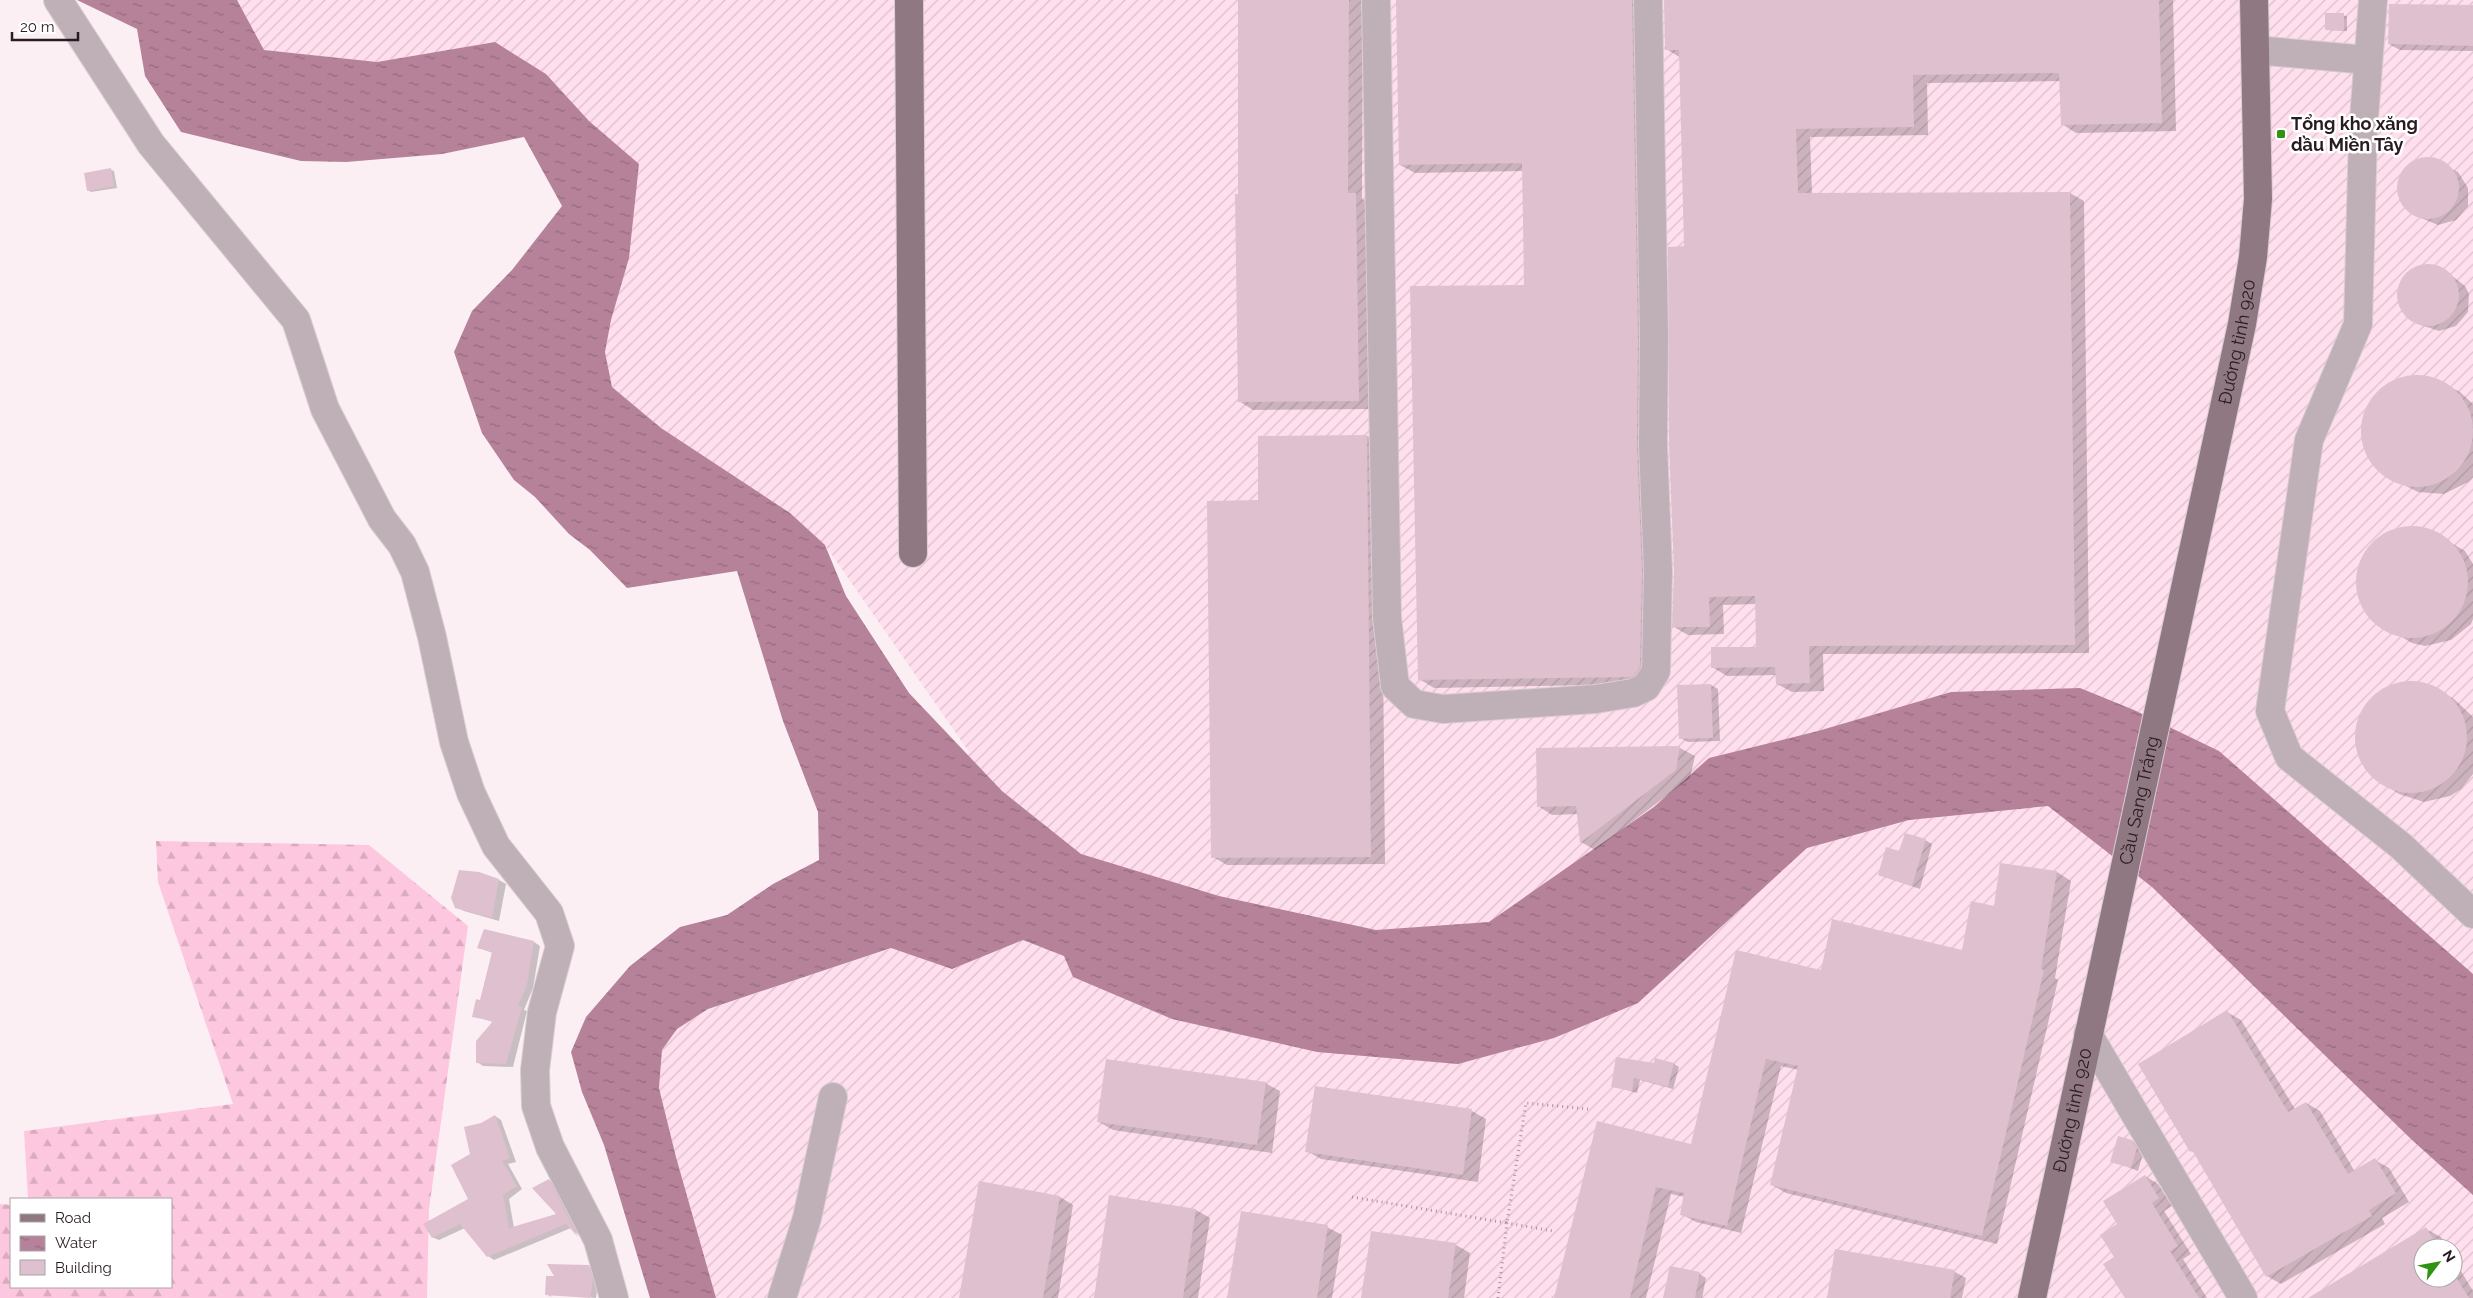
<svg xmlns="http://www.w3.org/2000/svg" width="2473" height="1298" font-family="Raleway,sans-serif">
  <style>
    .industrial { fill: url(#industrial-furrows); fill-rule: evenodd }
    .forest { fill: url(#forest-firs) }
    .water { fill: url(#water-ripples) }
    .shadow { fill: #0003 }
    .building { fill: #dfc0ce }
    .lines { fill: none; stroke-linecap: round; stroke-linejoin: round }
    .minor-casing { stroke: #dacdd2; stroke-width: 30 }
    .major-casing { stroke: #dacdd2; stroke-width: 30 }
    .path { stroke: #a2959a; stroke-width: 3; stroke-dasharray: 1 4; stroke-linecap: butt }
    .minor { stroke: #beb0b6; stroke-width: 28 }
    .major { stroke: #907882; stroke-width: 28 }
    .poi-dot { fill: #319313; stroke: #fff; stroke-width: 2 }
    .labels { text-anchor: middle; stroke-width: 5; stroke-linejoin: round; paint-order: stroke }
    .poi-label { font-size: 18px; font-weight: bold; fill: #281c21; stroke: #fff; text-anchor: start }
    .street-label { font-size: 18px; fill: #281c21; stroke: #fff }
  </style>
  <defs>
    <pattern id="industrial-furrows" width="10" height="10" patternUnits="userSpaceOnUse" patternTransform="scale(1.25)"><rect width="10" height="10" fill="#ffdfed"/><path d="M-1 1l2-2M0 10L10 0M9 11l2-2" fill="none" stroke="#dbbfcb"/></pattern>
    <pattern id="forest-firs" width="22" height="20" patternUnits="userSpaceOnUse" patternTransform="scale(1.25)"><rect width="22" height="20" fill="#fdc8df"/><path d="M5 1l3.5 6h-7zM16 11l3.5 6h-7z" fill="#d9abbf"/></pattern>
    <pattern id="water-ripples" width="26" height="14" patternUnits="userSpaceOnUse" patternTransform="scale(1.25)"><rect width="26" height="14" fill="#b6829a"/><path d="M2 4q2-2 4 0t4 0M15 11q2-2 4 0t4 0" fill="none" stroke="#946a7d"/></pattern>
  </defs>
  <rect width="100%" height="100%" fill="#fceff4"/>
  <path class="industrial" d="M237 0H2473V1298H716L676 1157 659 1088 662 1050 677 1029 708 1009 892 948 969 752 825 545 661 428 612 387 605 352 611 320 588 121 546 74 495 42 377 62 263 50ZM2423 1248H2453V1278H2423Z"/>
  <path class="forest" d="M156 841 369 845 468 926 429 1209 427 1298H0V1204L11 1205V1287H171V1199H28L24 1131 233 1104 158 882Z"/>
  <path class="water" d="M77 0H237L264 50 377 62 495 42 546 74 589 121 639 164 629 258 611 320 605 352 612 387 661 428 790 513 825 545 846 596 909 693 1002 791 1081 854 1219 896 1376 930 1489 922 1654 807 1709 758 1818 731 1951 692 2080 688 2134 710 2219 751 2473 974V1195L2412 1140 2152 887 2048 806 1909 820 1807 848 1638 1003 1554 1038 1458 1064 1317 1052 1172 1019 1073 977 1064 956 1023 940 952 969 891 948 708 1009 677 1029 662 1050 659 1088 676 1157 716 1298H650L604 1145 582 1092 571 1052 586 1017 630 966 680 927 727 915 773 884 819 860 818 812 783 721 737 571 627 588 590 550 569 534 535 497 514 480 482 433 454 352 472 311 512 270 562 206 524 137 442 154 346 162 301 161 181 132 145 76 137 29Z"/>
  <path class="shadow" d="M1239 0H1363L1362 199 1370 203 1373 409 1253 410 1239 401Z
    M1397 0H1649L1646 684 1434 688 1419 679 1526 286 1523 171 1415 173 1400 165Z
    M1665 0H2173L2176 131 2076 133 2062 124 2061 81 1927 83 1928 135 1810 137 1812 194 2070 193 2084 201 2089 653 1823 654 1824 691 1792 692 1777 684V675L1727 676 1712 667 1757 648 1756 604 1723 605 1724 634 1688 635 1674 627 1686 248 1681 58 1666 49Z
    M2473 7V51L2400 50 2389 44Z
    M2327 14 2347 16V31L2326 30Z
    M2429 159 2458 172 2468 188V206L2456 220 2438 225 2421 218 2409 212 2399 196 2400 178 2404 170 2420 160Z
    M111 170 114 171 117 188 91 192 88 190Z
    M2430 265 2450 274 2465 286 2469 294 2468 312 2456 326 2439 331 2421 325 2410 318 2400 303 2401 284 2412 270Z
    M2406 377 2433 378 2460 392 2473 404V477L2468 482 2444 494 2418 492 2390 478 2371 460 2365 448 2363 421 2374 397 2383 388Z
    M1367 436 1381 444 1385 864 1227 865 1213 857 1259 502Z
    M2400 528 2427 529 2465 551 2473 564V619L2471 624 2451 640 2425 646 2412 643 2374 621 2359 599 2357 586 2361 560 2377 539Z
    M2400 683 2426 685 2439 690 2454 699 2473 717V774L2461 789 2450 796 2424 802 2399 794 2373 777 2359 755 2357 728 2367 704 2388 687Z
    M1711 685 1718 689 1720 741 1688 742 1680 738Z
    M1680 748 1695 756 1690 778 1595 850 1581 842 1578 814 1552 815 1538 806 1537 750Z
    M1925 840 1932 844 1920 889 1879 875 1900 853Z
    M2001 864 2057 872 2071 881 2055 978 2058 980 1997 1244 1786 1193 1772 1185 1799 1070 1781 1066 1741 1233 1696 1222 1681 1214 1685 1197 1671 1194 1646 1298H1555L1692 1146 1822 971 1963 952 1996 907Z
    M499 880 506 884 499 921 464 911 456 907Z
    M534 942 540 946 533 988 524 1010 527 1011 513 1067 483 1066 477 1062 493 1022 474 1016 481 1001 493 953 479 948Z
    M2227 1012 2241 1020 2295 1109 2306 1103 2320 1111 2355 1172 2375 1160 2389 1168 2409 1202 2382 1218 2385 1224 2281 1284 2267 1276 2195 1153 2191 1151Z
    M1674 1064 1679 1067 1673 1089 1640 1080 1637 1093 1612 1086 1654 1065Z
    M1265 1083 1280 1091 1272 1153 1113 1130 1099 1122Z
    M1472 1111 1486 1119 1478 1182 1321 1159 1307 1151Z
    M495 1116 501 1120 516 1162 508 1164 522 1189 509 1199 514 1228 558 1215 549 1180 555 1184 582 1238 571 1228 494 1260 488 1256 465 1228 439 1240 432 1237 469 1200 472 1154 482 1124Z
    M2132 1141 2139 1146 2143 1153 2138 1171 2112 1161Z
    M2145 1176 2158 1184 2172 1206 2164 1211 2191 1254 2183 1259 2207 1298H2126L2116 1258 2119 1225Z
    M1060 1197 1073 1205 1058 1298H960Z
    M1196 1210 1210 1218 1198 1298H1095Z
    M1327 1227 1342 1235 1332 1298H1229Z
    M2426 1229 2441 1237 2447 1248H2423V1278H2453V1258L2473 1291V1298H2311Z
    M1456 1245 1470 1253 1464 1298H1362Z
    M1836 1250 1955 1272 1966 1278 1962 1298H1833Z
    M588 1266 594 1269 598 1284 596 1298 551 1294V1297L547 1294 556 1277Z
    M1699 1274 1706 1278 1702 1298H1665Z"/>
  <path class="building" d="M1238 0H1349L1348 193H1356L1359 401 1238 402 1235 194H1238Z
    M1396 0H1632L1638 336 1637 444 1642 571 1640 666 1635 675 1631 677 1418 680 1410 286 1524 285 1522 163 1399 165Z
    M1664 0H2159L2162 123 2061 125 2059 73 1913 75 1914 127 1796 129 1798 193 2070 192 2075 645 1809 646 1810 683 1776 684 1775 667 1711 668V647H1756L1755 596 1709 597 1710 627H1672L1674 571 1669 444 1668 247 1684 246 1679 50H1665Z
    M2389 4 2473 5V46L2388 44Z
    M2325 13H2344V30H2325Z
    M2397 188a31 31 0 1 1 62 0a31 31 0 1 1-62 0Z
    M111 168 114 186 87 191 84 173Z
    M2397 295a31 31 0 1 1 62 0a31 31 0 1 1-62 0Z
    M2361 431a56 56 0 1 1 112 0a56 56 0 1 1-112 0Z
    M1367 435 1371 857 1211 858 1207 501 1258 500V436Z
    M2356 582a56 56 0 1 1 112 0a56 56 0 1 1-112 0Z
    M2355 737a56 56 0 1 1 112 0a56 56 0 1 1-112 0Z
    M1711 684 1713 738 1679 739 1677 685Z
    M1680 746 1676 770 1580 843 1576 806 1537 807 1536 748Z
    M1905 833 1926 839 1912 886 1878 875 1886 847 1899 851Z
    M2000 863 2057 871 2041 969 2044 970 1982 1236 1770 1185 1798 1066 1766 1059 1727 1226 1680 1215 1684 1193 1656 1187 1630 1298H1554L1597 1121 1691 1144 1736 950 1821 970 1832 919 1962 950 1971 901 1994 906Z
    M459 870 479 872 499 879 492 918 455 908 451 898Z
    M484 929 534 941 527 985 518 1006 522 1007 506 1064 476 1063V1041L493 1021 472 1017 476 999 480 1000 492 952 477 948Z
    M2227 1010 2288 1112 2306 1102 2348 1174 2375 1158 2396 1193 2369 1210 2372 1216 2266 1277 2192 1150 2190 1152 2138 1064Z
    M1616 1057 1654 1063 1655 1058 1674 1063 1668 1087 1634 1078 1632 1091 1611 1087Z
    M1106 1059 1266 1082 1257 1145 1097 1122Z
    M1315 1086 1472 1109 1463 1175 1305 1152Z
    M495 1115 510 1158 502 1161 517 1186 503 1195 509 1228 556 1214 532 1188 549 1179 578 1237 566 1224 487 1257 460 1224 432 1238 423 1224 468 1199 451 1165 470 1154 464 1127 481 1123Z
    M2118 1136 2132 1140 2137 1148 2131 1168 2110 1162Z
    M2145 1175 2159 1198 2152 1203 2178 1246 2170 1251 2199 1298H2125L2103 1264 2114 1257 2100 1235 2117 1224 2103 1201Z
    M979 1181 1060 1196 1043 1298H959Z
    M1109 1195 1196 1209 1183 1298H1094Z
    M1241 1211 1328 1225 1317 1298H1227Z
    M2426 1227 2439 1248H2423V1278H2453V1272L2469 1298H2308Z
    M1371 1231 1456 1243 1448 1298H1361Z
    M1835 1249 1955 1270 1950 1298H1827Z
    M547 1264 589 1265 593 1280 590 1298 545 1295 546 1276H554Z
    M1670 1266 1700 1272 1695 1298H1663Z"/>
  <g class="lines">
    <g class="minor-casing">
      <path id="minor" d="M58 0 151 144 296 320 325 409 382 519 402 545 415 572 432 637 454 742 471 793 496 846 549 913 560 946 542 1012 535 1070 536 1106 550 1147 598 1240 614 1298
        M1376 0 1387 617 1395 686 1414 704 1443 709 1596 699 1633 693 1646 687 1656 671 1658 571 1653 444 1654 336 1648 0
        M2373 0 2363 132 2358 324 2309 440 2270 711 2289 757 2401 846 2473 914
        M2255 50 2368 60
        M2088 1034 2243 1298
        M782 1298 807 1218 833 1097"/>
    </g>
    <g class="major-casing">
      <g id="major">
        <path d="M909 0 913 553"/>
        <path id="s1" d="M2032 1298 2242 324 2253 257 2258 199 2254 0"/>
      </g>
    </g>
    <path class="path" d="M1352 1197 1507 1223 1526 1103 1588 1109
      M1498 1298 1507 1223 1553 1231"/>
    <use href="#minor" class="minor"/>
    <use href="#major" class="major"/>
  </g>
  <rect class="poi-dot" x="2276" y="129" width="10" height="10" rx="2.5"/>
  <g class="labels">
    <g class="poi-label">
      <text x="2291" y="130">Tổng kho xăng<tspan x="2291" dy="21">dầu Miền Tây</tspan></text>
    </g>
    <g class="street-label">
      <text dy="6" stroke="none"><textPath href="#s1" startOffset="978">Đường tỉnh 920</textPath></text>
      <text dy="6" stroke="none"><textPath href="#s1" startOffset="509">Cầu Sang Trắng</textPath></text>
      <text dy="6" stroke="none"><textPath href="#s1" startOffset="192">Đường tỉnh 920</textPath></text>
    </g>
  </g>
  <rect x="10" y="1198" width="162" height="90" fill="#ffffff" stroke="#a9a4a6"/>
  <rect x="20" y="1214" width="25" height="8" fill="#907882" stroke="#a9a4a6"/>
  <text x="55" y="1223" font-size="15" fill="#281c21">Road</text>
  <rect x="20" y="1236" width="25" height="15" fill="url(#water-ripples)" stroke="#a9a4a6"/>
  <text x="55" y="1248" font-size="15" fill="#281c21">Water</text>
  <rect x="20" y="1260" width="25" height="15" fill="#dfc0ce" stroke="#a9a4a6"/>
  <text x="55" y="1273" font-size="15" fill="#281c21">Building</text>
  <g transform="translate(2438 1263) rotate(58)"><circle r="24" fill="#ffffff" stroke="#a9a4a6"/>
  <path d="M0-4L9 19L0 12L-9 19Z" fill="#319313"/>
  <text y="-8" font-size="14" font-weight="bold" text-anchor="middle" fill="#281c21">N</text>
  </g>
  <path d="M12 32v8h66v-8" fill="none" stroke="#281c21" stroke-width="2.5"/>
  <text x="20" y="32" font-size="15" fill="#281c21" stroke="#ffffff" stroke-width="4" paint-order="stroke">20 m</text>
</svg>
